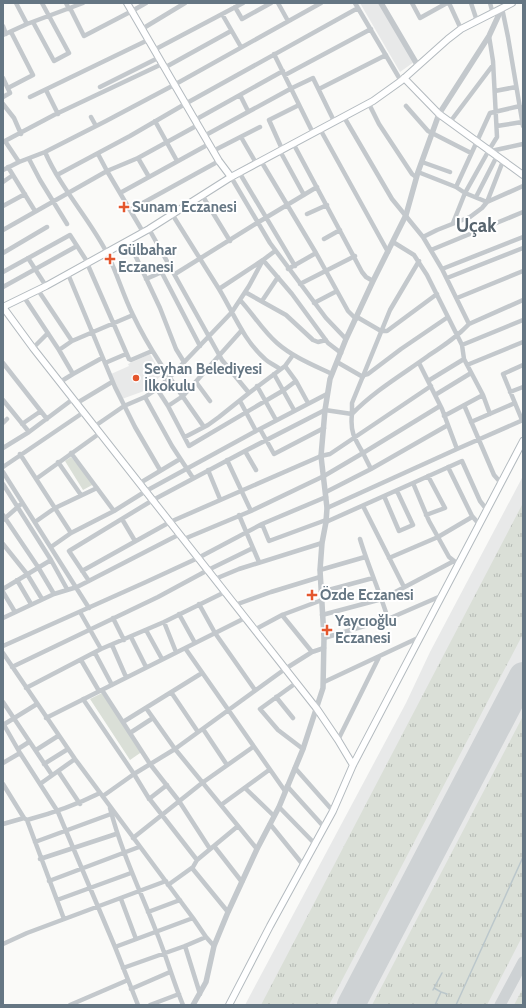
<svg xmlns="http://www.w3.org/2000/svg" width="526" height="1008" font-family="Cabin,sans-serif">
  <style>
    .built { fill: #e8e9e9 }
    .grass { fill: url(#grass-tufts) }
    .park { fill: #dadfd7 }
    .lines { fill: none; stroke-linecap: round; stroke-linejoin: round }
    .stream { stroke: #bbc7cb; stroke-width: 1.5 }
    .taxiway { stroke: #ced2d4; stroke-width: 11 }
    .runway { stroke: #ced2d4; stroke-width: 28 }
    .secondary-casing { stroke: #b3babf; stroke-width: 8 }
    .minor { stroke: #c3c8cc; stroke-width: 4.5 }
    .tertiary { stroke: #c3c8cc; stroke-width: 5.5 }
    .secondary { stroke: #fff; stroke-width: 6 }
    .poi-dot { fill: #e4572e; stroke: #fff; stroke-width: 1.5 }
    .labels { text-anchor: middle; stroke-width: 4; stroke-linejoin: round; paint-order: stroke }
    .poi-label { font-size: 15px; font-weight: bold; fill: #657683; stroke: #fff; text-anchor: start }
    .district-label { font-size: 19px; font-weight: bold; fill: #57646e; stroke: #fff }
  </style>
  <defs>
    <pattern id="grass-tufts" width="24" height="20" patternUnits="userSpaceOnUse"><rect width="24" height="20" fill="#dadfd7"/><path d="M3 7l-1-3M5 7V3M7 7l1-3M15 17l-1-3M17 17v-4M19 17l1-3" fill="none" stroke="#b4b9b4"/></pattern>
  </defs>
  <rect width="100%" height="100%" fill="#fafaf8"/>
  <path class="built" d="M360 3H379L414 62 400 72Z
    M150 354 162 375 144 391 122 399 111 374 129 366 128 364Z
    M523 476V1005H245L406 703 430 652Z"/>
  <path class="grass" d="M523 503V634L329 1005H261Z
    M523 716V935L487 1005H372Z
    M523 988V1005H514Z"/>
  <path class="park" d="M71 457 94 484 83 490 65 461Z
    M102 693 143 751 130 760 90 699Z"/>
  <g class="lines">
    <path class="stream" d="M434 988 442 973
      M433 990 434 988 441 992
      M435 1005 441 992 447 994
      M456 1005 523 857"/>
    <path class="taxiway" d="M500 1005 523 962"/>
    <path class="runway" d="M351 1005 523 676"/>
    <g class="secondary-casing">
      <path id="secondary" d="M127 3 195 120 219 161 231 177
        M404 78 439 114 523 175
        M3 307 46 286 149 229 231 177 373 101 401 81 448 39 461 29 512 3
        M3 307 33 348 317 709 338 740 353 765
        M229 1005 270 926 333 811 353 765 523 441"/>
    </g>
    <path class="minor" d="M16 3 27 24
      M66 3 69 9
      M278 3 288 21
      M355 3 401 81
      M412 3 420 18 447 3
      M449 3 461 29
      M471 3 477 21
      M490 3 493 14
      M235 7 242 19 271 3
      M70 8 84 36 132 11 146 3
      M502 8 508 37 523 126
      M222 14 241 47
      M33 22 54 61 69 53 42 3
      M3 26 6 34
      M142 29 185 3
      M3 35 27 24 83 3
      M154 50 243 3
      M274 54 313 133
      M164 68 231 31
      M285 75 371 29
      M3 78 10 93 3 97
      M100 87 158 58
      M8 88 33 75 11 32
      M319 89 386 55
      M46 90 58 114
      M495 91 516 87
      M240 95 248 111
      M30 97 148 40
      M3 104 14 118 21 134
      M369 104 379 124 412 174 416 177
      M406 106 428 131 471 153
      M91 117 96 126
      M344 117 392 199 423 237 442 269 469 324C457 337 443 346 428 356 403 374 374 391 352 414V403L390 310 419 261
      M195 120 283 71
      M155 121 177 161
      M450 122 493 65
      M497 126 522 122
      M320 129 388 252
      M204 136 292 88 313 78 334 121
      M241 137 256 163
      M5 141 19 162
      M3 142 54 115 162 64
      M293 143 362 272 366 277 373 281
      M282 149 269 120 299 105
      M213 151 260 127
      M280 151 304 195
      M491 151 523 144
      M45 152C61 189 89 218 107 253 117 273 123 295 133 315 152 355 179 391 204 427
      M98 154 107 171 143 232
      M138 158 149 177
      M29 159 40 180 67 224
      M261 161 316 253 348 311 356 319
      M422 162 450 172
      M8 167 35 211
      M3 170 19 162 45 152 106 121 174 85 321 3
      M239 172 295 266
      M418 172 456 187 465 193 487 202 523 186
      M57 175 130 136 185 104 358 8
      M231 177 270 243 326 318 346 339
      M3 182 13 175
      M456 187 490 113 520 106
      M120 193 209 144
      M202 195 230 241
      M476 197 497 156
      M3 206 25 194
      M130 210 219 161
      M172 214 219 289 263 260 275 251
      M307 214 327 205
      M453 223 465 193 489 150 497 137 493 61 489 36
      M149 229 222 360 249 393
      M3 230 107 171 138 158 198 125
      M423 237 437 230 470 217 482 208 487 202 503 161
      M324 239 340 230
      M128 240 160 308 176 349 184 362
      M393 242 414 255 427 275 462 345 464 359 483 395 490 414
      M431 250 523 212
      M3 253 47 227
      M28 258 46 286
      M87 263 129 359 131 360 152 351
      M288 269 316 253
      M442 269 523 237
      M3 272 70 235 88 263
      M162 273 200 346
      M68 274 115 387 135 427 160 470
      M175 274 257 223 317 187
      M447 278 523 248
      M146 279 171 268
      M300 284 355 256
      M3 287 77 246
      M219 289C233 312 244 341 265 359 269 363 275 365 280 369
      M38 290 72 341
      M245 292 286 315 313 340 318 342 326 340
      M24 297 59 350 73 374
      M457 298 523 271
      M240 300C253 314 263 331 277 343 293 357 313 365 332 374
      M262 301 278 277
      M314 303 337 291
      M357 317 381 331H387L437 294
      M469 324 523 300
      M462 345 523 320
      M33 348 48 333
      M59 350 72 341 133 315
      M337 362 363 377
      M3 363 47 419
      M105 363 126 354
      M419 363 442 409 457 449
      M467 365 523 342
      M285 366 296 381 308 403
      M274 374 294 410
      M364 375 368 374 401 349 448 317
      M428 381 464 359
      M60 382 73 374 102 358
      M196 382 210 401
      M257 386 276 420
      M157 389 168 406 189 446 284 390 296 381
      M510 392 523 387
      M435 395 471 373
      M145 397 172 446 193 478
      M3 400 29 432
      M77 403 112 382
      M464 405 494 475 501 483
      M168 406 183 396 242 330
      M444 416 483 395
      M522 420 503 374 523 365
      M471 422 515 403
      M3 423 7 419
      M22 424 41 411
      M95 426 124 406 145 397 157 389 169 378 232 312 249 286 263 260 292 294 328 343 341 353
      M260 429 274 454 324 428
      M258 430 327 394
      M185 437 208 425 219 417 249 393 285 366 293 355
      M3 448 29 432 73 399
      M245 451 256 470
      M71 453 114 511
      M20 454 71 533
      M227 460 251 511
      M58 462 81 495
      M3 467 84 412
      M448 467 472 516 479 524
      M208 470 220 499
      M3 472 89 608
      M36 479 100 433
      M140 483 180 459
      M3 484 51 560 67 589
      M326 492 371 469
      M384 496 399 531 413 525 397 491
      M363 506 404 587
      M327 508 457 449 523 420
      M3 515 38 567 54 594
      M239 515 259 562
      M426 515 445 508 428 476
      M122 519 135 541
      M3 520 20 505
      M35 522 55 508 97 488
      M326 522 413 483
      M262 524 269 541 326 520
      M184 539 251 511 324 476 363 453 371 469 448 425
      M360 539C368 566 380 592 388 619
      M3 544 27 574 42 599
      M51 547 71 533 114 511 146 491 256 431 240 401
      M389 558 438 537 472 517
      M458 564 449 557 429 521 413 483 462 461 480 501 487 510
      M320 570 365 557
      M82 571 170 522 321 456 330 454 431 386
      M215 579 239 569 322 543
      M17 580 31 604
      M89 581 69 551 153 500 245 451 325 410 352 414C350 431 354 438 363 453L440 406
      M3 589 51 560
      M3 592 15 612
      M321 592 373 578
      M199 604 215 633 255 690
      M235 605 271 592 320 577
      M80 612 101 649
      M179 614 195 643
      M282 615 312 652
      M322 615 382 599 454 561
      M3 618 54 594 77 587 180 534
      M113 618 124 640
      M164 622 176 652
      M146 630 162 659
      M254 630 282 615 322 600
      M131 637 146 667
      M324 638 388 619 441 596
      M112 645 126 677
      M3 646 146 582 198 558 262 524 326 497
      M185 648 285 791
      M3 653 75 759 193 918 206 937 214 946
      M95 653 112 685
      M81 660 99 691
      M12 667 158 597 208 570 253 548
      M324 682 420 637
      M296 683 260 709 278 730 303 749
      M26 688 101 649 164 622 225 592
      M102 690 150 764 179 801 210 849
      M171 692 198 732
      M276 697 293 718
      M83 699 134 774 148 797 197 860
      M3 702 52 775
      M146 708 175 749 257 849
      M46 718 245 618
      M123 722 202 673
      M3 725 37 704
      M4 725 20 753 58 812 115 947 138 1005
      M203 729 227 765
      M130 733 153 718
      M338 740 379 657
      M18 749 29 742
      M36 750 58 736
      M3 763 20 753
      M44 764 68 749
      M295 768 333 811
      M58 771 80 804
      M3 784 24 818 27 820 64 919
      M40 784 75 759
      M287 786 324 827
      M245 788 274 816
      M103 796 134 774 175 749 285 669 312 652 324 648
      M149 799 167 785
      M221 805 269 770
      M279 807 316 845
      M110 808C121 851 140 890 156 931 166 955 173 981 183 1005
      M27 820C53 813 76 805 100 793
      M3 824 24 818
      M270 824 304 866
      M133 838 202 783 253 747
      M35 842 111 814
      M214 846 242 882
      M40 859 116 834
      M192 868 228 912
      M49 881 139 847
      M168 885 193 867 197 860 238 826
      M121 899 136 939
      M57 900 131 873
      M148 912 180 900
      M3 944 27 933 166 881
      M185 946 200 994
      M115 947 193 918
      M123 968 185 946 206 937
      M131 989 170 972
      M70 1005 128 980
      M150 1005 179 994"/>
    <path class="tertiary" d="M381 3 418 66
      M193 1005 206 982 214 946 228 912 257 849 279 807 303 749 323 688 324 638 320 570 322 543 326 522 327 508 321 456 325 410 330 379 346 339 373 281 406 215 418 172 439 114 489 36 502 8"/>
    <use href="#secondary" class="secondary"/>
  </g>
  <g class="poi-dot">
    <path d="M122 201h4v4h4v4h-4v4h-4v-4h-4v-4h4z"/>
    <path d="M108 253h4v4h4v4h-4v4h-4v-4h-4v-4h4z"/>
    <circle cx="136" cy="378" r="4"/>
    <path d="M310 589h4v4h4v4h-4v4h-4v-4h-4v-4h4z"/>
    <path d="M325 624h4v4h4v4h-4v4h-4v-4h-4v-4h4z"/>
  </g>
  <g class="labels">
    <g class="poi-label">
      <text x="132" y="212">Sunam Eczanesi</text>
      <text x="118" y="255">Gülbahar<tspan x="118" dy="17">Eczanesi</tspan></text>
      <text x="144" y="374">Seyhan Belediyesi<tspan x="144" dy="17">İlkokulu</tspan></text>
      <text x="320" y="600">Özde Eczanesi</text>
      <text x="335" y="626">Yaycıoğlu<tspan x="335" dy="17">Eczanesi</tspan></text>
    </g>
    <g class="district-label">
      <text x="476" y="232">Uçak</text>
    </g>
  </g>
  <rect width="526" height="1008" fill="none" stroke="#657683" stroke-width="8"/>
</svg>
